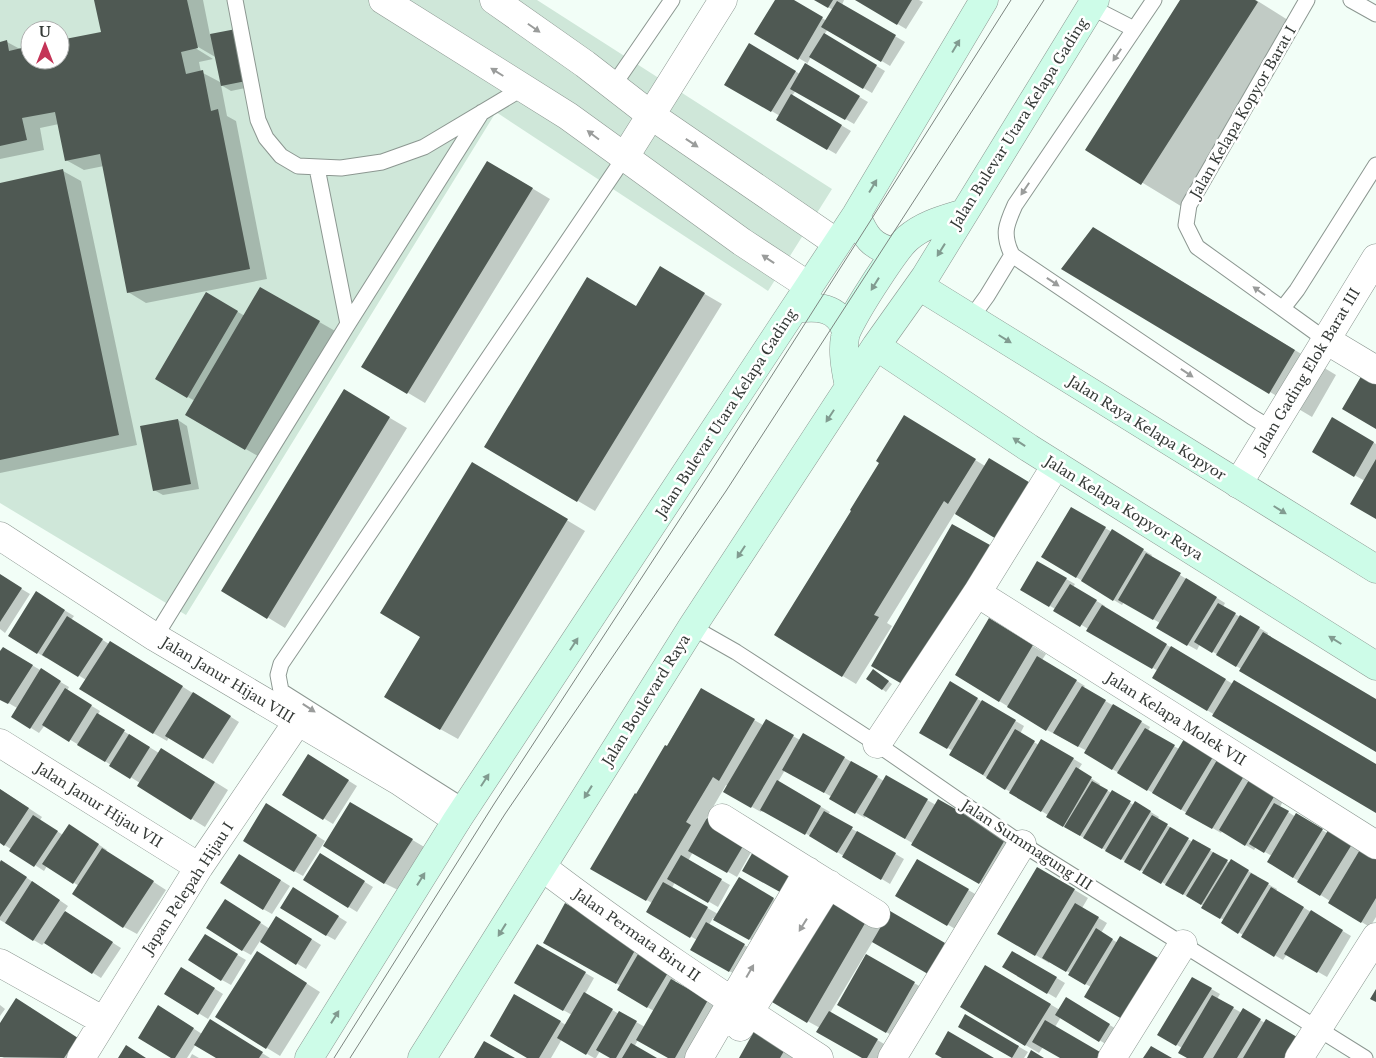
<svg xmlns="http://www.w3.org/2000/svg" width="1376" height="1058" font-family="'Libre Baskerville',serif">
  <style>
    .grass { fill: #cfe7d9; fill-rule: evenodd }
    .shadow { fill: #0003; fill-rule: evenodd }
    .building { fill: #4f5953 }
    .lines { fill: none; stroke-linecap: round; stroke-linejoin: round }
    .lane-casing { stroke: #8c9791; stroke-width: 17 }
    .street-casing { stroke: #8c9791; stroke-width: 29 }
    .secondary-casing { stroke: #8c9791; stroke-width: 29 }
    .lane { stroke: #fff; stroke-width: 15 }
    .street { stroke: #fff; stroke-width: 28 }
    .secondary { stroke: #cdfce8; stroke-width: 28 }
    .tram { stroke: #7c847f; stroke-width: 1 }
    .oneway { fill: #9a9c9b }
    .oneway2 { fill: #819b90 }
    .labels { text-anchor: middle; stroke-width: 5; stroke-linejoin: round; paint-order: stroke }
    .street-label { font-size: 14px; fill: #353a37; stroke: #fff }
  </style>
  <rect width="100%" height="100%" fill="#f2fef7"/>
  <path class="grass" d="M0 0H537L832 189 768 291 496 112 186 615 0 503ZM30 30H60V60H30Z"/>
  <path class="shadow" d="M96 0H203L210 35 236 30 255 86 231 91 221 85 227 116 236 121 267 279 146 303 128 292 104 166 84 170 66 160 59 124 40 128 44 150 0 159V43L7 42 20 49 30 47V60H60V41L102 33ZM193 44 217 58 222 83 201 72 199 62 213 59 192 46Z
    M776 0H792L827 21 833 10 816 0H844L842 5 905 42 890 66 828 29 824 35 885 71 872 93 811 57 806 66 868 102 854 124 796 90 792 96 851 131 836 154 778 120 780 116 726 84 750 45 800 74 807 63 756 33Z
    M857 0H919L923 2 906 29Z
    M1182 0H1256L1299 27 1184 208 1087 149Z
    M63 171 81 181 137 445 0 473V184Z
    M505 172 550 199 425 403 363 366Z
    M1135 253 1336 375 1312 417 1063 269Z
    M660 268 722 304 595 511 485 446 636 308Z
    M261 289 337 332 263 459 187 415 195 401 156 379 206 294 245 316Z
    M344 391 407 428 285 628 223 590Z
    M1332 419 1376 444V517L1365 481 1313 452Z
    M178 420 187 426 199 489 163 495 154 490Z
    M918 425 985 466 1012 547 955 513 887 623 892 626 856 684 775 635 881 462Z
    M490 474 585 531 458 739 440 729 422 637Z
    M1072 509 1152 555 1151 557 1225 603 1223 607 1268 633 1267 636 1376 700V751L1200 644 1197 650 1188 645 1158 627 1160 623 1124 602 1122 605 1043 557Z
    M1038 563 1075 584 1073 587 1105 606 1104 608 1233 684 1376 765V811L1153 678 1158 671 1022 589Z
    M0 576 30 594 5 633 0 629Z
    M36 593 74 616 71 620 109 644 124 650 239 722 213 764 169 737 167 741 153 733 86 680 48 656 46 658 38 653Z
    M989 620 1046 654 1042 660 1085 686 1083 688 1150 727 1148 731 1179 749 1187 736 1283 801 1280 807 1296 817 1297 815 1327 833 1330 829 1376 859V917L1370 927 1329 903 1330 901 1269 862 1272 856 1256 847 1254 850 1222 831 1221 833 1085 753 1087 751 1047 730 956 675Z
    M3 648 69 687 67 691 100 711 98 715 133 737 159 753 175 757 228 790 205 827 138 786 140 783 79 745 45 725 39 733 12 716 17 708 0 698V653Z
    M877 673 892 684 886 692 868 678Z
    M950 683 1024 726 1020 734 1039 745 1042 740 1082 764 1078 770 1100 784 1099 786 1134 805 1144 808 1159 817 1157 820 1176 830 1175 832 1193 842 1194 840 1230 863 1231 861 1257 876V878L1277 889 1276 891 1351 936 1327 977 1287 954 1283 960 1242 936 1243 935 1223 923 1224 920 1203 908 1204 906 1063 826 1048 815 950 755 953 751 920 732Z
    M701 690 763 725 766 721 800 740 804 734 884 781 886 777 936 805 1018 846 993 890 866 816 865 818 831 798 832 797 785 770 778 782 830 812 828 815 904 859 890 884 814 838 762 810 761 812 725 792 728 786 726 785 706 819 754 847 737 877 693 852 688 861 730 885 718 907 675 882 672 888 718 914 739 879 782 904 758 944 713 918 709 925 753 950 738 976 692 950 697 940 647 911 652 903 592 869Z
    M317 761 357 786 333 824 284 794Z
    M0 789 42 817 40 820 63 835 78 831 107 850 106 851 166 890 137 934 124 927 79 886 47 866 44 871 0 842Z
    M350 803 426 848 398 890 384 883Z
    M276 810 325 841 303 876 294 871Z
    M248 860 290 886 272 914 263 909Z
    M329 860 373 887 357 912 305 880Z
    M917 861 977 895 957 930 897 895Z
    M0 865 11 867 68 906 64 912 121 948 101 978 45 942 42 945 0 920Z
    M1038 868 1088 898 1082 908 1107 923 1101 933 1118 943 1091 987 1069 975 1070 973 1050 961 1049 963 999 933Z
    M302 894 347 922 335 940 326 935Z
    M836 895 891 913 954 949 937 978 873 941 830 1013 886 1045 879 1058H864L820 1028 773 1002Z
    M566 905 680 972 674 982 721 1009 693 1058H670L638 1040 634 1047 654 1058H612L600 1051 596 1058H594L562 1039 551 1058H530L515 995 566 1025 572 1015 516 983 537 945 594 978 585 994 619 1014 620 1013 645 1027 654 1011 618 990 621 986 544 942Z
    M234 906 270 929 286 923 321 945 306 969 260 941 251 955 242 950Z
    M214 941 246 960 231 985 222 980Z
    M1013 952 1065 983 1056 998 1004 967Z
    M867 956 928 991 900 1040 839 1005Z
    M271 961 320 992 280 1056 267 1048Z
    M986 967 1060 1010 1066 999 1118 1030 1109 1046 1061 1017 1055 1027 1108 1058H1062L1043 1047 1039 1053 961 1007Z
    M190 973 223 994 208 1019 166 993Z
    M1192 978 1220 994 1217 999 1242 1013 1243 1010 1265 1023 1296 1058H1189L1182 1048 1159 1034Z
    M0 1005 5 1009 0 1016Z
    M30 1007 83 1058H4L0 1056V1025Z
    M168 1012 202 1034 219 1026 270 1058H218L196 1044 187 1058H173Z
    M966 1016 1028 1052 1024 1058H1013L959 1026Z
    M758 1028 798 1058H740Z
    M192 1054 199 1058H190Z"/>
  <path class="building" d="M94 0H187L198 48 181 52 186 74 203 70 211 111 218 109 250 269 127 293 100 154 65 161 55 112 22 118 27 140 0 146V42L7 40 9 51 30 46V60H60V40L101 32Z
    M775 0H794L823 17 798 60 754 34Z
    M814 0H833L828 8Z
    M855 0H912L897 25Z
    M1180 0H1255L1258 2 1141 185 1085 150Z
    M837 1 896 35 881 62 821 27Z
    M236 29 246 81 221 86 210 34Z
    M824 33 877 65 863 89 809 57Z
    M749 43 796 71 771 112 724 85Z
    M805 63 860 96 845 120 790 89Z
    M791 94 842 125 827 150 776 120Z
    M487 161 533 188 407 394 361 367Z
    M63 169 119 435 0 460V183Z
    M1093 227 1295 350 1269 394 1061 269Z
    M660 266 705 293 577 502 484 447 587 277 636 306Z
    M260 287 320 321 245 450 185 415Z
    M206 292 238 311 187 398 155 379Z
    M1366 368 1376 374V429L1342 409Z
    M344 389 390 417 267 619 221 591Z
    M904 415 976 459 948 504 944 501 874 615 879 617 842 677 774 635 851 511 850 510 879 463 876 461Z
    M1332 417 1374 442 1354 477 1312 452Z
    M178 419 191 484 153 491 140 426Z
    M989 458 1032 484 998 540 955 514Z
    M1376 459V519L1350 504Z
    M472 462 568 519 440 730 384 697 420 637 380 613Z
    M1071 507 1106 527 1076 578 1041 557Z
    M952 524 990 545 909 688 871 666Z
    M1112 529 1144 549 1113 601 1081 581Z
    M1146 553 1181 573 1153 620 1118 600Z
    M1037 561 1067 578 1049 607 1020 590Z
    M0 574 22 588 0 622Z
    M1186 578 1217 597 1187 646 1156 628Z
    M1070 584 1097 600 1080 627 1053 611Z
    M36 591 65 610 37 654 8 636Z
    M1218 603 1236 613 1212 653 1194 642Z
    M1102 605 1167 644 1152 669 1086 631Z
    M1240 615 1260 627 1236 667 1216 655Z
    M67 616 103 639 78 677 42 655Z
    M989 618 1033 645 999 702 955 675Z
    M1263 632 1376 699V752L1239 671Z
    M110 641 183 686 153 734 79 689Z
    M1171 646 1226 679 1207 711 1152 678Z
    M3 647 33 665 8 704 0 700V651Z
    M1037 656 1077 680 1046 731 1007 707Z
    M41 668 61 681 30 729 11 717Z
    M873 669 889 681 882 690 866 679Z
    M1234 680 1376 764V813L1212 716Z
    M950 681 978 698 947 749 919 733Z
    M1082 686 1106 700 1078 747 1053 733Z
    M65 688 92 705 69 742 42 725Z
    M701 688 755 719 719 781 713 777 686 822 691 825 646 901 590 869 635 793 636 794 665 745 667 746Z
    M193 692 231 716 203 759 165 736Z
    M982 700 1016 720 983 775 949 755Z
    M1113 704 1142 721 1112 770 1084 753Z
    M97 713 125 730 105 762 77 745Z
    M766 719 794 735 751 808 723 792Z
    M1145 728 1175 745 1147 791 1117 773Z
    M1015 729 1035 741 1005 790 986 778Z
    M803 733 845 757 824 793 782 770Z
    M129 734 150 747 130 779 109 766Z
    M1187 734 1216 752 1181 810 1152 793Z
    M1041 739 1074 758 1041 812 1009 793Z
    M161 748 215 782 191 820 137 786Z
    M308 754 349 780 323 820 282 795Z
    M1220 755 1247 771 1212 829 1185 814Z
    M851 761 878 776 855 814 829 799Z
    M1076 767 1092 777 1063 827 1046 817Z
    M886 775 928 799 905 839 863 815Z
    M777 780 821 806 805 835 760 810Z
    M1249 780 1275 795 1245 846 1219 830Z
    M1092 781 1108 790 1080 836 1064 827Z
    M0 789 29 808 4 846 0 843Z
    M1112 790 1131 801 1102 849 1083 838Z
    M938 799 1006 838 979 884 911 845Z
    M1135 801 1151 811 1121 860 1105 851Z
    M350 802 413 839 384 884 323 846Z
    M266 803 317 835 294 872 243 841Z
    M1274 803 1289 811 1264 853 1249 844Z
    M824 811 853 827 837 853 809 836Z
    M1296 813 1323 829 1293 878 1267 862Z
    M33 815 58 831 34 867 9 851Z
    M1152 815 1168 824 1140 871 1124 862Z
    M707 818 746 841 727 873 688 851Z
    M69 824 99 844 73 884 42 864Z
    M1170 827 1189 838 1161 884 1142 873Z
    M1330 827 1354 841 1320 896 1297 882Z
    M857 831 896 853 881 880 842 857Z
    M1193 839 1211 849 1183 895 1165 885Z
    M758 843 796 865 780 892 742 871Z
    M102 848 154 881 123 928 72 894Z
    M1361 848 1376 857V898L1361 923 1328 903Z
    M1213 852 1228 860 1201 905 1186 896Z
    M320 853 365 881 348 908 303 880Z
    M239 854 281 880 263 910 220 883Z
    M681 855 722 879 708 903 667 879Z
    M917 859 969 889 947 926 895 896Z
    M1231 859 1249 870 1220 919 1201 908Z
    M1 860 27 877 0 917V862Z
    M1037 867 1075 889 1035 956 997 934Z
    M1251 873 1269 883 1238 934 1221 923Z
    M739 877 774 898 749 940 713 920Z
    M32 881 60 900 33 941 5 923Z
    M663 882 708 907 690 938 646 912Z
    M293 887 339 916 326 936 280 908Z
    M1271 887 1304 907 1274 957 1241 937Z
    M835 893 871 913 807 1023 772 1002Z
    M225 899 261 922 242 951 206 928Z
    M565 903 638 945 616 984 543 943Z
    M1075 903 1099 917 1066 972 1042 958Z
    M1311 910 1343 930 1317 973 1284 954Z
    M65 911 113 942 92 974 44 943Z
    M890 911 945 943 928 974 872 942Z
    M276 916 312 939 296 965 260 942Z
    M706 922 745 944 729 972 690 950Z
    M1096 928 1113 939 1085 985 1068 975Z
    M205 934 238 954 221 981 188 960Z
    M1120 936 1165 962 1129 1023 1084 997Z
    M537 944 586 972 563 1011 514 983Z
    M641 949 672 966 647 1008 617 990Z
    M257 951 307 983 266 1049 215 1017Z
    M1012 951 1057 977 1047 994 1002 967Z
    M866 954 915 982 886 1033 837 1005Z
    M985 965 1051 1004 1025 1046 960 1007Z
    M181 967 215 988 198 1015 164 994Z
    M1192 977 1212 988 1176 1046 1157 1035Z
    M671 979 708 1000 675 1058H668L636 1040Z
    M1376 989V1002L1370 999Z
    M584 992 613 1009 586 1055 557 1038Z
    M514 994 561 1021 539 1058H527L490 1036Z
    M1212 995 1234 1007 1203 1058H1187L1178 1053Z
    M1066 997 1110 1024 1099 1042 1055 1015Z
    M16 998 78 1038 64 1058 0 1057V1023Z
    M158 1005 194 1028 175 1058H171L138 1038Z
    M1243 1008 1261 1019 1237 1058H1213Z
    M619 1011 637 1021 616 1058H610L596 1050Z
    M829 1011 878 1039 867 1058H862L816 1032Z
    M965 1014 1019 1046 1012 1058 958 1027Z
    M210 1019 263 1052 259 1058H216L194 1045Z
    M1266 1019 1297 1037 1284 1058H1243Z
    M1045 1020 1100 1052 1097 1058H1060L1032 1042Z
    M757 1026 788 1044 780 1058H739Z
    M948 1031 994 1058H942L935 1054Z
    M484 1041 515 1058H474Z
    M631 1043 657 1058H622Z
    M126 1045 146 1058H118Z
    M1151 1046 1172 1058H1143Z
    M1031 1050 1044 1058H1027Z"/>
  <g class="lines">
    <g class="lane-casing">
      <path id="lane" d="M235 0 258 120 266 138 281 156 298 166 341 168 382 162 424 147 523 88
        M1154 0 1015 205C1006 225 1002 234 1012 255L1252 417 1272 429
        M1307 0 1189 205 1186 225 1197 247 1326 340
        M1351 0 1376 14
        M1091 7 1134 29
        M613 86 672 0
        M317 168 348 324
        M1283 308 1297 290 1376 165
        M971 318 987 296 1012 255
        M692 627 736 652 877 744 1022 844 1365 1058
        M155 637 348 324 482 112
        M466 808 281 691 278 675 281 664 624 158"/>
    </g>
    <g class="street-casing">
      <path id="street" d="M383 0 568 116 742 242 809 286
        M494 0 585 64 652 116 837 243
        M624 158 723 0
        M1326 340 1376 370
        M1238 484 1376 258
        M0 536 155 637 399 781 457 820
        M977 593 1376 845
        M0 743 199 867
        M877 744 977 593 1056 465
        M722 818 876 914
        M542 867C631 935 725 997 819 1058
        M0 963 104 1021
        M740 1027 829 884
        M81 1058 199 867 298 721
        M699 1058 808 871
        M892 1058 1022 844
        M1112 1058 1183 944
        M1299 1058 1376 937"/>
    </g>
    <g class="secondary-casing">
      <path id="secondary" d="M856 215C865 236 871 247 895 252
        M919 286 1376 569
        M794 309C817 306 838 306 846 331
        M876 346 1029 448 1376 666
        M849 387C846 371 842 354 845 337 847 323 896 248 908 238 924 224 945 219 964 213
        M309 1058 457 820 856 215 984 0
        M422 1058 692 627 876 346 925 277 1095 0"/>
    </g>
    <use href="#lane" class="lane"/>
    <use href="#street" class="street"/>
    <use href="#secondary" class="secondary"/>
    <path class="tram" d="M334 1058 494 804 706 479 1011 0
      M350 1058 505 814 726 491 1044 0"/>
  </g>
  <defs><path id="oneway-solid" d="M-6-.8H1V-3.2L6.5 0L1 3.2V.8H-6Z" transform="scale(1.25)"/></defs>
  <g class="oneway">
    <use href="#oneway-solid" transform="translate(534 28) rotate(35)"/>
    <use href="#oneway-solid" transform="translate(1117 55) rotate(124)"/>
    <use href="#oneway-solid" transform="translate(497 72) rotate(-148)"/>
    <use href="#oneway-solid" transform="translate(593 135) rotate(-143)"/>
    <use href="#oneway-solid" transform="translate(692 143) rotate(34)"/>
    <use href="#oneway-solid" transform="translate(1025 189) rotate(124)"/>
    <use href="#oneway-solid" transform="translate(768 259) rotate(-146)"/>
    <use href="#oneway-solid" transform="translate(1053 282) rotate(34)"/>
    <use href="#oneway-solid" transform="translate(1259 291) rotate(-145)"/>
    <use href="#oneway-solid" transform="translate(1187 373) rotate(34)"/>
    <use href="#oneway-solid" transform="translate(309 708) rotate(33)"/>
    <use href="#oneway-solid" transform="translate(803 925) rotate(122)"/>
    <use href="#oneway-solid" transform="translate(750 971) rotate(-60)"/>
  </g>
  <g class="oneway2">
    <use href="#oneway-solid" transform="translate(956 46) rotate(-59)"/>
    <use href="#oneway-solid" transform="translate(873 186) rotate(-59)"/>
    <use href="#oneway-solid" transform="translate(941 250) rotate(122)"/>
    <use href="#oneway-solid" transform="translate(875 284) rotate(122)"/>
    <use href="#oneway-solid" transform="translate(1005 339) rotate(32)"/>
    <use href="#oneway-solid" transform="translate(830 416) rotate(123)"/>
    <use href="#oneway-solid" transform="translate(1019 442) rotate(-146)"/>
    <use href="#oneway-solid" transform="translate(1280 510) rotate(32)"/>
    <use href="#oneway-solid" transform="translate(741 552) rotate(123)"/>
    <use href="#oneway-solid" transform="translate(1335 640) rotate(-148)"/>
    <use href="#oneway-solid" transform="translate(574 644) rotate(-57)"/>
    <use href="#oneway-solid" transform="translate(485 780) rotate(-57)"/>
    <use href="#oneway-solid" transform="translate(588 792) rotate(122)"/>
    <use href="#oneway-solid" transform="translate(421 879) rotate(-58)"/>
    <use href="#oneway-solid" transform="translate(502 930) rotate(122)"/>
    <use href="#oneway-solid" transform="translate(335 1017) rotate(-58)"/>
  </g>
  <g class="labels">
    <g class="street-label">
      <text transform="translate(1243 112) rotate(-60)" y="5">Jalan Kelapa Kopyor Barat I</text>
      <text transform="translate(1019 123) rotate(-58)" y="5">Jalan Bulevar Utara Kelapa Gading</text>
      <text transform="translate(1307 371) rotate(-59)" y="5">Jalan Gading Elok Barat III</text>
      <text transform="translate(726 413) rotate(-57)" y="5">Jalan Bulevar Utara Kelapa Gading</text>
      <text transform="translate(1147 428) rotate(32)" y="5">Jalan Raya Kelapa Kopyor</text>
      <text transform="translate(1124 508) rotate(32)" y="5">Jalan Kelapa Kopyor Raya</text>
      <text transform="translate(228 680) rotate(31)" y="5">Jalan Janur Hijau VIII</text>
      <text transform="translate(646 700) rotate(-58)" y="5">Jalan Boulevard Raya</text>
      <text transform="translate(1176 719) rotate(32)" y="5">Jalan Kelapa Molek VII</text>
      <text transform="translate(99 805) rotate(32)" y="5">Jalan Janur Hijau VII</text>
      <text transform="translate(1027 845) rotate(33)" y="5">Jalan Summagung III</text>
      <text transform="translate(188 888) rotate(-57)" y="5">Japan Pelepah Hijau I</text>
      <text transform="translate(637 935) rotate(35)" y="5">Jalan Permata Biru II</text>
    </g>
  </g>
  <g transform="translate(45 45)"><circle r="24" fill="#ffffff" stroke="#aeb0af"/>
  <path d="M0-4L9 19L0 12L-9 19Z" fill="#c43457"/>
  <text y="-8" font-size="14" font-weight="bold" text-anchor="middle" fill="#353a37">U</text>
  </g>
</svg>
